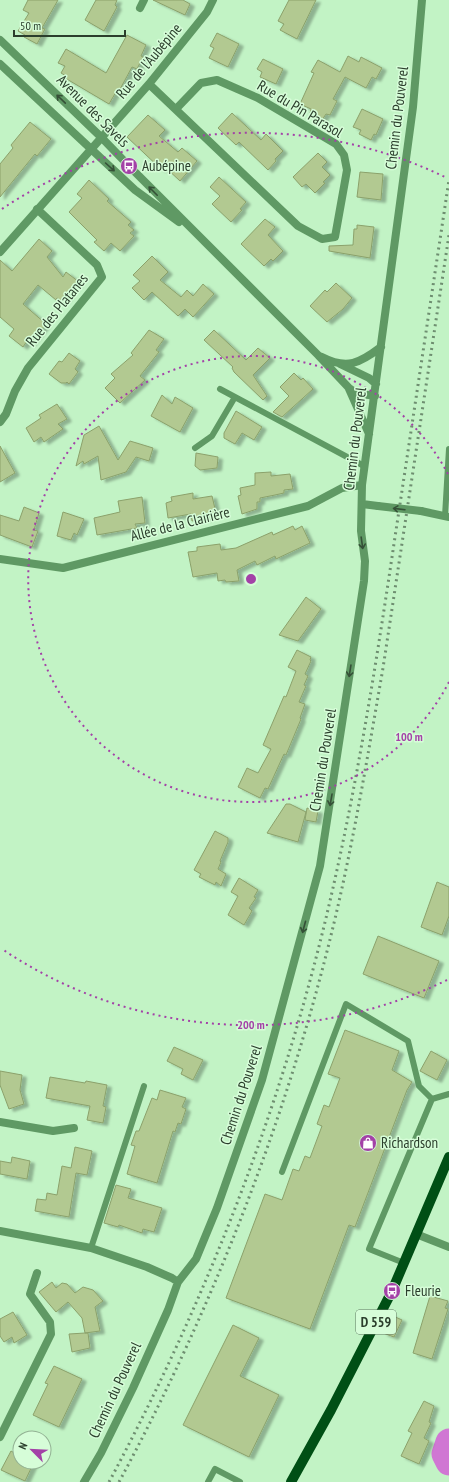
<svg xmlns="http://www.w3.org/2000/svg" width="449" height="1482" font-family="'PT Sans Narrow',sans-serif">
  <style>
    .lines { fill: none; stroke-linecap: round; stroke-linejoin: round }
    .river { stroke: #d077d3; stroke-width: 27 }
    .building { fill: #b2c991; stroke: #8ba16b; filter: url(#shadow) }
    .lane { stroke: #5f9964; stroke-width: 6 }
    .street { stroke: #5f9964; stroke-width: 8 }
    .primary { stroke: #004f15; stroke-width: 10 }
    .rail { stroke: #6e8e70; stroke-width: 3; stroke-dasharray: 2 4; stroke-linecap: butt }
    .street-bridge { stroke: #5f9964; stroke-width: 8 }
    .oneway { stroke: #355037 }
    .ring { fill: none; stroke: #a341a7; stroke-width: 2; stroke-dasharray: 2 4 }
    .labels { text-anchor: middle; stroke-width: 3; stroke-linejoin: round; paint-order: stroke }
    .shield { fill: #d6fdd8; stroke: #5e7760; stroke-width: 1 }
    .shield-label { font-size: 14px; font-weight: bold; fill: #2b3e2c }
    .street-label { font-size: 15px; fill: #2b3e2c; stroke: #d6fdd8 }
    .poi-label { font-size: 15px; fill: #2b3e2c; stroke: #d6fdd8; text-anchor: start }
    .centre { fill: #a341a7; stroke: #d6fdd8; stroke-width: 2 }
    .ring-label { font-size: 12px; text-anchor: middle; font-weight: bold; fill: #a341a7; stroke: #d6fdd8; stroke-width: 3; stroke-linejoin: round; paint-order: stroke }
  </style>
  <defs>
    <filter id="shadow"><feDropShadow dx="4.5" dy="2.5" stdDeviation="1" flood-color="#0004"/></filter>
  </defs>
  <rect width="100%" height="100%" fill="#c2f3c5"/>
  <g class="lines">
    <path class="river" d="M449 1442 445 1454 449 1462"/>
  </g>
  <path class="building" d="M28 0H58L42 28 45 29 37 44 24 37 25 35 18 31 29 13 23 10Z
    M96 0H117L115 5 117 7 104 31 85 20Z
    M153 0H183L190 4 185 15Z
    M289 0H316L297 39 280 30 284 24 278 21Z
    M217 33 239 44 228 67 209 58 214 48 210 46Z
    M127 35 146 45 141 56 143 57 137 69 132 67 118 93 116 92 109 104 65 78 66 76 61 73 65 66 58 63 66 49 106 73Z
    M348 56 359 62 361 57 382 68 376 79 372 77 366 88 345 77 333 99 337 101 330 115 326 114 322 120 310 113 311 109 300 104 314 73 311 72 318 60 340 72Z
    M263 59 283 69 276 84 260 77 262 72 257 69Z
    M362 109 383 119 376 135 374 134 371 140 359 134 361 130 353 127Z
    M232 113 261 140 266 134 283 151 275 159 276 161 268 170 239 142 236 145 218 128Z
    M148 115 165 130 159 136 178 152 182 148 197 161 180 181 165 167 162 170 127 137Z
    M30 122 51 139 37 156 35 154 0 197V164L13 148 11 145Z
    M318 153 327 162 322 167 330 175 323 182 325 183 315 193 306 184 302 187 293 177Z
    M360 172 383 174 381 200 357 197Z
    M219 177 246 202 240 209 242 210 231 222 212 204 220 196 210 187Z
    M89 180 109 199 107 201 131 222 128 225 134 230 130 233 134 236 120 251 111 243 104 251 94 242 97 240 69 212 82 198 77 194Z
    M265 219 275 227 268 235 283 251 273 261 271 259 264 266 241 244Z
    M357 225 374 227 370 258 329 251V246L353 245 354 229H357Z
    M39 239 52 251 47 257 63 277 66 272 79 282 63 302 57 298 56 300 38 285 23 304 46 324 30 344 27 341 23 347 9 336 14 329 0 317V260L12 271Z
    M152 256 168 272 160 280 181 297 187 290 193 296 203 284 214 294 193 317 185 309 178 316 152 292 144 300 132 288 140 281 133 275Z
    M336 283 352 298 343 309 327 322 310 306 325 290 327 292Z
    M149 330 164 339 156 350 159 352 140 376 145 380 120 403 105 388 115 378 111 374 133 355 131 353Z
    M214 330 246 360 258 348 270 358 253 375 267 396 263 400 234 372 232 368 233 367 204 340Z
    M69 353 80 361 75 369 78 372 69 384 67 382 66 383H61L49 374 59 361 62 362Z
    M294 373 301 380 303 378 313 389 282 417 273 412 289 396 280 387Z
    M162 395 172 404 175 397 193 408 180 432 151 416Z
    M57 404 67 419 58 424 63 429 44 442 41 437 34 442 26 428 41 418 39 415Z
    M236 411 262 427 254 440 242 433 235 444 224 438V433Z
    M99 426 118 460 130 441 153 448 149 461 136 457 126 472 101 480 98 456 84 464 83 461 76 466 84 435Z
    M0 446 15 473 0 482Z
    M196 453 218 457 217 468 200 470 195 466Z
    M271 472V476L290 474 293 489 284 490V493L275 495 260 498V502H257V509L242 514 238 496 241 495 240 488 255 485V473Z
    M193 493V499L212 496 216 513 208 515V518L192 521 191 514 168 518 166 503 172 501 171 497Z
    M142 497 145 523 135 524 137 528 97 535 94 518 120 512 118 501Z
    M24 507 39 513 34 530 38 531 32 547 0 535V515L19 521Z
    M63 512 84 519 77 535 74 533 71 540 57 536Z
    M293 526 295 530 302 526 310 543 276 559 275 556 257 565 255 561 237 570 239 581 226 582 225 580 218 581 217 573 193 577 188 552 197 551V547L220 544 221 550 236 548 272 532 273 535Z
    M306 597 321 609 298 641 279 635Z
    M297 650 311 657 310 660 311 661 305 674 308 676 304 685 306 686 299 702 305 704 300 718 301 719 286 755 284 754 268 789 265 788 260 798 238 787 247 768 258 773 271 749 263 745 284 696 286 697 296 671 288 667Z
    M286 804H290L306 812 298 842 267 833Z
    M307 808 318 811 316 822 305 820Z
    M215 831 228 838V842L220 861 221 862 218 869 226 874 221 886 216 882 215 885 199 877 201 874 194 870Z
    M239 878 258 890 254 897 256 898 249 908 252 911 244 925 228 915 238 896 231 892Z
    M437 882 449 887V916L442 935 421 927Z
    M378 936 439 961 424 998 363 974Z
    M345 1030 399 1051 392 1070 412 1082 407 1090 355 1227 349 1225 310 1329 226 1298 265 1194 282 1200 293 1169 299 1171 305 1156 310 1158 322 1126 317 1124 324 1105 329 1107 340 1078 328 1074Z
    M174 1047 203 1060 193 1080 181 1074 183 1069 167 1061Z
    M431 1051 447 1060 437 1080 420 1071Z
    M0 1071 22 1075 20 1090 24 1104 9 1109 0 1085Z
    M50 1077 85 1083 86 1081 107 1085 103 1106 106 1107 103 1123 87 1120 90 1106 46 1098Z
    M160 1090 186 1098 182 1107 186 1109 181 1124 178 1123 175 1132 173 1131 157 1183 127 1174 135 1146 131 1145 136 1131H139L152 1098 157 1100Z
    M75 1147 92 1151 87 1175 76 1173 69 1217 35 1211 37 1199 46 1200 47 1193 57 1195 62 1166 71 1168Z
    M12 1157 30 1161 27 1179 0 1174V1161L11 1163Z
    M116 1185 131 1189 128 1198 162 1208 154 1232 143 1229 142 1233 119 1225 118 1227 104 1223Z
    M52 1282 56 1288 62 1283 67 1284 75 1293 83 1287 93 1290 103 1301 95 1307 100 1331 85 1333H88L90 1348 72 1352 69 1334 85 1333 82 1318 68 1302 56 1312 39 1292Z
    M430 1296 448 1301 445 1308 448 1309 432 1359 413 1353Z
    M13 1312 27 1335 14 1343 12 1337 4 1342 0 1336V1319Z
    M391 1315 402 1320 394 1337 383 1333Z
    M233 1325 259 1338 240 1376 279 1395 249 1457 183 1425Z
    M54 1366 82 1379 59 1427 33 1415 48 1384 45 1383Z
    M424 1401 434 1406 429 1422 431 1423 424 1438 429 1441 419 1464 401 1456 412 1433 408 1431Z
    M11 1451 20 1456V1462H34L25 1481 1 1470Z"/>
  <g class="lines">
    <path class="lane" d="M220 389 364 466
      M195 448 212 436 235 397
      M445 516 449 449
      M282 1172 346 1004 408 1041 419 1086 432 1099
      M91 1248 144 1086
      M404 1263 369 1249 432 1099 449 1094
      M208 1482 215 1469 240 1482"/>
    <path class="street" d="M140 8 144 0
      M0 40 101 137 129 166 318 355 349 388 356 393 375 396
      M0 64 135 190 179 222
      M149 84 298 226 322 239 335 237 347 170 344 155 336 144 258 98 217 80 201 83 176 109
      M0 252 149 84 207 12 213 0
      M322 357C347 370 360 363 381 347
      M340 364 369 378 376 384
      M349 389 369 434
      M0 422 6 414 15 391 28 368 102 277 97 265 37 209
      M362 504 378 506
      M421 511 449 517
      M0 559 63 568 308 506 342 488 362 485
      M0 1122 53 1131 74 1128
      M0 1231 91 1248 147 1267 172 1278 178 1282
      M416 1234 449 1247
      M0 1437 51 1334 50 1322 30 1294 37 1273
      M84 1482 101 1453 133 1388 168 1310 178 1282 196 1259 217 1208 262 1080 320 866 364 581 365 561 361 531 362 485 413 107 422 0"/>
    <path class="primary" d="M291 1482 331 1410 392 1291 449 1157"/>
    <path class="rail" d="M109 1482C204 1305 279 1114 326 918 356 792 376 665 395 537 413 418 431 299 449 180
      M119 1482C213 1308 288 1115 334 923 354 839 368 754 383 668L449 235"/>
    <path class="street-bridge" d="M378 506 421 511"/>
  </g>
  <defs><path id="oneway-shaft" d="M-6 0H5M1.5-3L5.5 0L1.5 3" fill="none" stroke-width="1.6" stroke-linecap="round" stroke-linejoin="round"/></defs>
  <g class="oneway">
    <use href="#oneway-shaft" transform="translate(61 99) rotate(-136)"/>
    <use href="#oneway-shaft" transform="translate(110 167) rotate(42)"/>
    <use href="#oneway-shaft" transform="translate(153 191) rotate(-135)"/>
    <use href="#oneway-shaft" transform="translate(399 509) rotate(-173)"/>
    <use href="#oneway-shaft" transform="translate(362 543) rotate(82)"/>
    <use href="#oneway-shaft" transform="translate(350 671) rotate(99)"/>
    <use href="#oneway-shaft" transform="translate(331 800) rotate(100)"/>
    <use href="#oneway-shaft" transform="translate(304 927) rotate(105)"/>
  </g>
  <g class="ring">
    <path d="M449 682A223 223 0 1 1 449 476"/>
    <path d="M447 980A446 446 0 0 1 2 949M2 209A446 446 0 0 1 447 178"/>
  </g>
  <defs>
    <g id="bus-disc" transform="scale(0.9)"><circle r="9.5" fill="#a341a7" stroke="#d6fdd8"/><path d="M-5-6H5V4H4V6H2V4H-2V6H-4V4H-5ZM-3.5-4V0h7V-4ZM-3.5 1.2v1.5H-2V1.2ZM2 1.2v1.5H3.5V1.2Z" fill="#fff"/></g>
    <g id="shop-disc" transform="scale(0.9)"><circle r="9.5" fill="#a341a7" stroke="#d6fdd8"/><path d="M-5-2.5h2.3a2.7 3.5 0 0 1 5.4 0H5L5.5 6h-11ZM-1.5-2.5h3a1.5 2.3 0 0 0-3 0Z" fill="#fff"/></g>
  </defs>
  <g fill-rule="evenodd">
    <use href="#bus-disc" x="129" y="166"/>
    <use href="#shop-disc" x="368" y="1143"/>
    <use href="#bus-disc" x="392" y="1291"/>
  </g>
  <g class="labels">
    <rect class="shield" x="356" y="1310" width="40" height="24" rx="3"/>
    <g class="shield-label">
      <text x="376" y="1327">D 559</text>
    </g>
    <g class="street-label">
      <text transform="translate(149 61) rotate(-50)" y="5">Rue de l'Aubépine</text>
      <text transform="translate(300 109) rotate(31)" y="5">Rue du Pin Parasol</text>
      <text transform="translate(93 111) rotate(45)" y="5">Avenue des Savels</text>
      <text transform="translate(397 118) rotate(-83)" y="5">Chemin du Pouverel</text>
      <text transform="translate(57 310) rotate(-51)" y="5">Rue des Platanes</text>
      <text transform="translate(355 439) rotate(-83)" y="5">Chemin du Pouverel</text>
      <text transform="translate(180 524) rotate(-14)" y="5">Allée de la Clairière</text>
      <text transform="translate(323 760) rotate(-81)" y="5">Chemin du Pouverel</text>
      <text transform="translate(241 1095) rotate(-72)" y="5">Chemin du Pouverel</text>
      <text transform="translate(115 1390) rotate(-65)" y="5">Chemin du Pouverel</text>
    </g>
    <g class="poi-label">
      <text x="142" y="171">Aubépine</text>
      <text x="381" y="1148">Richardson</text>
      <text x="405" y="1296">Fleurie</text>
    </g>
  </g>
  <circle cx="251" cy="579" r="6" class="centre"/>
  <g class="ring-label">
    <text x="409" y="741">100 m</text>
    <text x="251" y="1029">200 m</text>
  </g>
  <g transform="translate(32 1450) rotate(294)"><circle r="19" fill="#d6fdd8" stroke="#92b193"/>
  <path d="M0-3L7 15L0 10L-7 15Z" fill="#a341a7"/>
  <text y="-6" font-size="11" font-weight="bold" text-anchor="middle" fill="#2b3e2c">N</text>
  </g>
  <path d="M14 30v6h111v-6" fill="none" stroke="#2b3e2c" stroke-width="2"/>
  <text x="20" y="30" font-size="12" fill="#2b3e2c" stroke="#d6fdd8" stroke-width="3" paint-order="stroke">50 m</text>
</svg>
